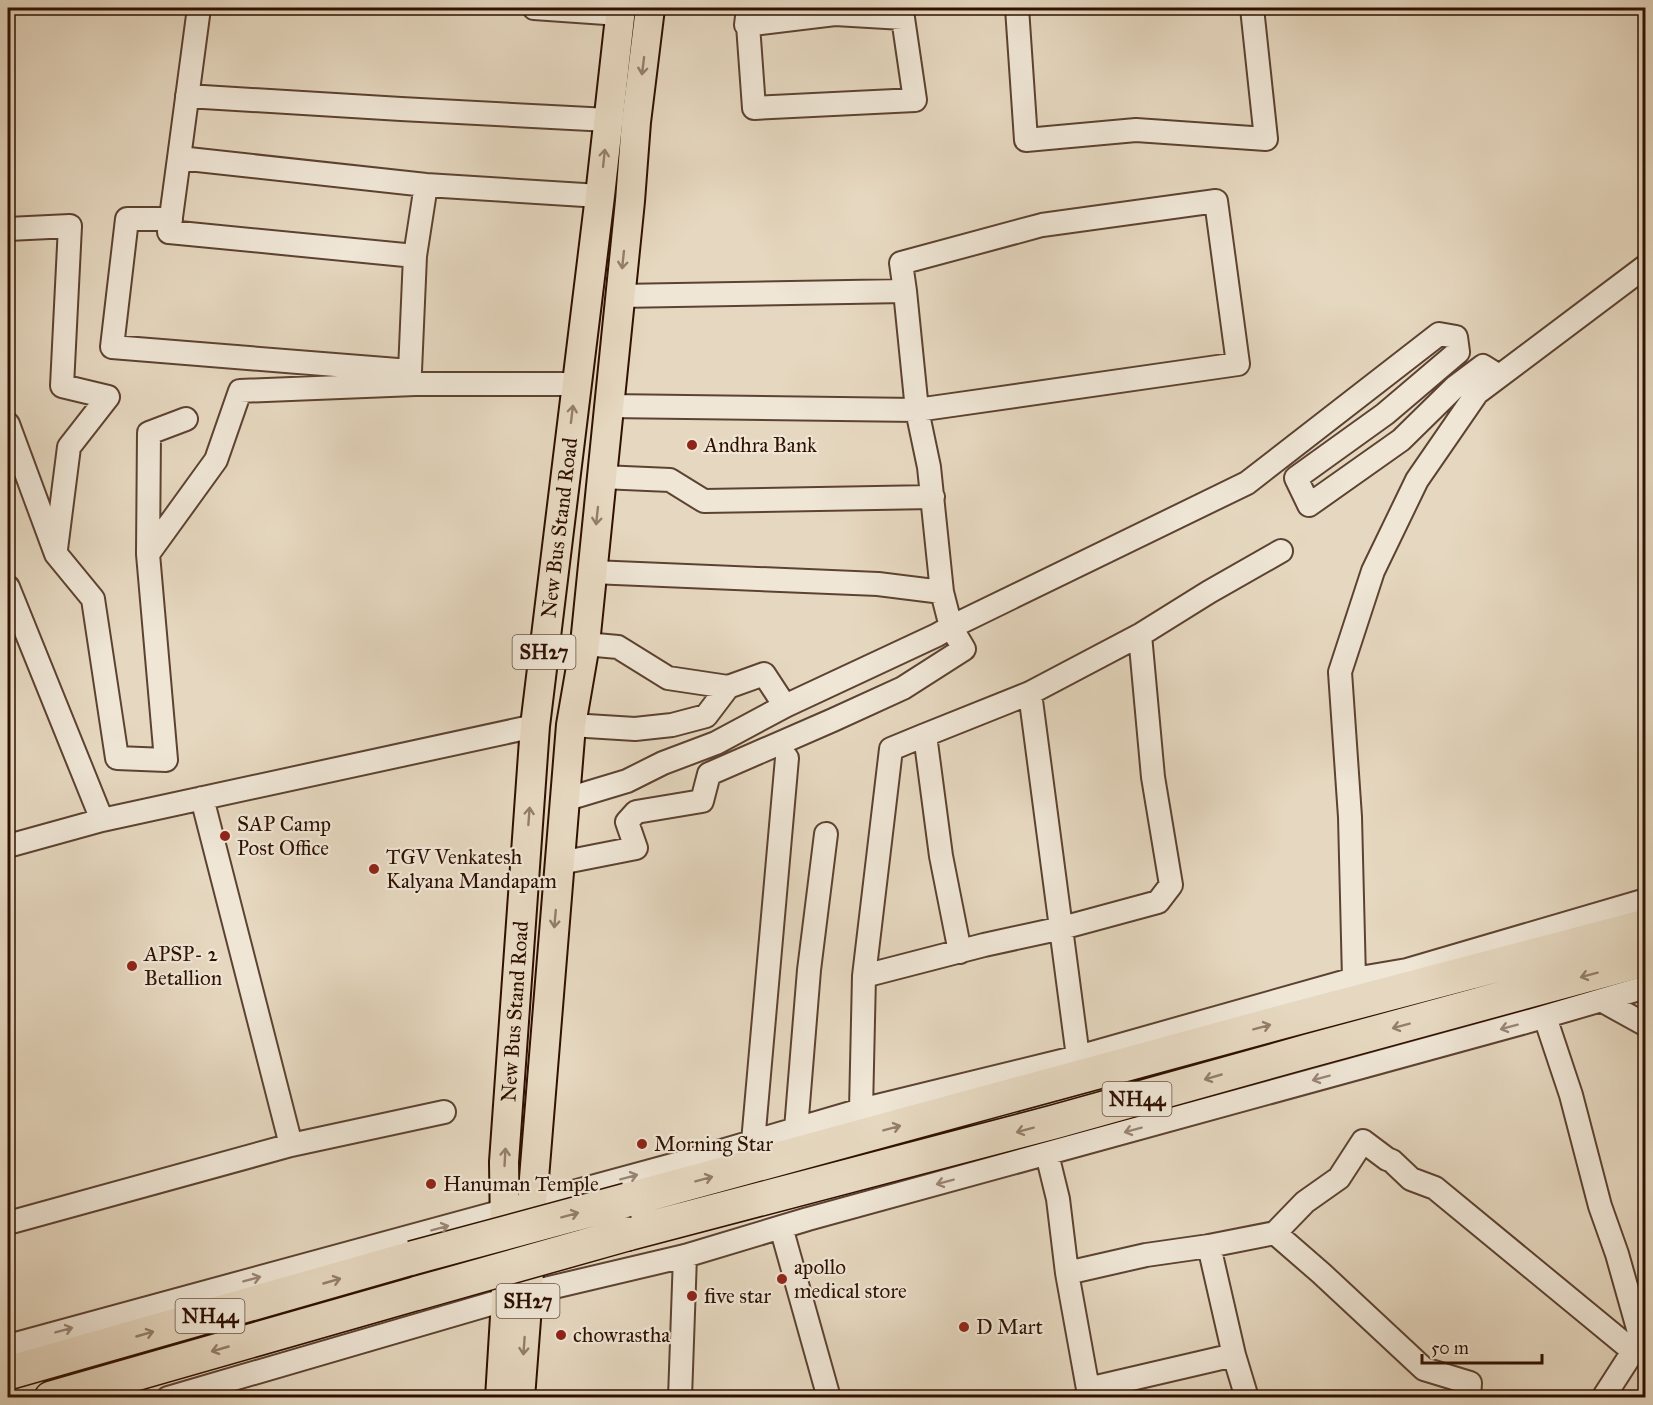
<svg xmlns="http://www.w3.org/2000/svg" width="1653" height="1405" font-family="'IM FELL Great Primer',serif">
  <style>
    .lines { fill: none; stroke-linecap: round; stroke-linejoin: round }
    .minor-casing { stroke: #5d4231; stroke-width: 26 }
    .major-casing { stroke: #2f1001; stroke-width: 32 }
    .highway-casing { stroke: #2f1001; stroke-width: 36 }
    .minor { stroke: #efe6d6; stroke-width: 22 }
    .major { stroke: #e6d8c0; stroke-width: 28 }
    .highway { stroke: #e6d8c0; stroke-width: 33 }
    .highway-bridge-casing { stroke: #2f1001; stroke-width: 36; stroke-linecap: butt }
    .highway-bridge { stroke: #e6d8c0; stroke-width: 33 }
    .oneway { stroke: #947e6a }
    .oneway2 { stroke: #998676 }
    .poi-dot { fill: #8f2418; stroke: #efe6d6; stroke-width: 2 }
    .labels { text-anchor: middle; stroke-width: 4.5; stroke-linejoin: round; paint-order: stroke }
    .shield { fill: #efe6d6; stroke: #695041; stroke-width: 1.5 }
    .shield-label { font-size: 20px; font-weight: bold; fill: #2f1001 }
    .poi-label { font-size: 21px; fill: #2f1001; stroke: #efe6d6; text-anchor: start }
    .street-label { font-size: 21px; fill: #2f1001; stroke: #efe6d6 }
  </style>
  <rect width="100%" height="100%" fill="#e6d8c0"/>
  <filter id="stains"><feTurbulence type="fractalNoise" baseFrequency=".00333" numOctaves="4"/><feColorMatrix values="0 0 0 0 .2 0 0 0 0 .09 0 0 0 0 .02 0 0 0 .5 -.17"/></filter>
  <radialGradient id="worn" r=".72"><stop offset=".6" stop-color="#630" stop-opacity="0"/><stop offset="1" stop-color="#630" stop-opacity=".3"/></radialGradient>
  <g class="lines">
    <g class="minor-casing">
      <path id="minor" d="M199 8 179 158 426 185 600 196
        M534 8 620 14
        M748 8 746 25 835 14 903 18 915 100 754 108 748 25
        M1017 8 1026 140 1136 130 1266 139 1252 8
        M187 96 401 109 609 120
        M179 158 169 232 415 256 426 185
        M171 219H127L112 347 410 371 415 256
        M8 229 70 226 62 386 108 397 69 447 56 549
        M619 296 905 291 917 410 1238 364 1216 201 1042 225 901 263 905 291
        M8 424 56 554 93 599 117 758 166 760 148 554 216 460 240 391 415 384H576
        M602 477 670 480 704 501 933 497
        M148 554 149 433 186 419
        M592 572 878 584 942 592 929 467 917 410 608 406
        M8 587 102 820 535 726
        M942 592 951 627 1247 483 1439 334 1456 337 1458 352 1385 414 1296 478 1309 505 1401 440 1455 387 1483 366 1499 376
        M1030 693 1078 1057
        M571 725 635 729 672 725 706 716 728 687
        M925 735 1030 693 1140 635
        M202 798 291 1145
        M564 800 627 781 663 763 716 743 785 706 764 674 728 687 668 678 618 647 585 644
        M8 846 102 820
        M560 863 636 848 627 822 636 812 702 801 709 774 833 720 903 688 964 649 951 627 937 635 785 706
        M864 976 891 749 925 735 941 856 960 952
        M1354 979 1350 817 1340 672 1373 571 1417 480 1477 393 1646 266
        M1601 1000 1646 1025
        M1545 1017 1571 1095 1600 1206 1617 1254 1641 1339 1646 1331
        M861 1110 864 976 984 945 1062 928 1158 902 1171 885 1153 777 1140 635 1209 592 1281 551
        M796 1129 809 970 826 834
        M753 1142 787 758
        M1047 1154 1058 1199 1067 1273 1146 1255 1209 1246 1275 1233 1305 1202 1339 1178 1363 1141 1387 1159 1392 1161 1411 1179 1435 1188 1633 1351
        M8 1223 291 1145 444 1112
        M781 1227 829 1398
        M1275 1233 1321 1273 1424 1369 1470 1383 1469 1398
        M1209 1246 1234 1355 1247 1398
        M1067 1273 1088 1389 1099 1397
        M8 1346 687 1161 861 1110 1078 1057 1354 979 1407 970 1646 900
        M1088 1389 1234 1355
        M168 1398 528 1293 685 1256 808 1219 1533 1020 1646 987
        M680 1398 685 1256
        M1603 1398 1641 1339"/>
    </g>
    <g class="major-casing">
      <g id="major">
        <path id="s1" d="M500 1398 506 1300 504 1162 535 726 600 196 621 8"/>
        <path d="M520 1398 528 1293 532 1203 571 725 585 644 630 201 636 122 650 8"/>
      </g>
    </g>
    <g class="highway-casing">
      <path id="highway" d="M627 1200 1289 1020 1646 926
        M627 1234 1054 1122 1308 1051 1646 959
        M8 1373 412 1258
        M51 1398 418 1293"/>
    </g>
    <use href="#minor" class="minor"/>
    <use href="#major" class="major"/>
    <use href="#highway" class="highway"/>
    <g class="highway-bridge-casing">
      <path id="highway-bridge" d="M412 1258 627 1200
        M418 1293 627 1234"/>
    </g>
    <use href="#highway-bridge" class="highway-bridge"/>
  </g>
  <defs><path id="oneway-shaft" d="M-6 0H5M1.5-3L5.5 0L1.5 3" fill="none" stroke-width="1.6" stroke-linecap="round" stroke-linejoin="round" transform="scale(1.5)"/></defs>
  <g class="oneway">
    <use href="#oneway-shaft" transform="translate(643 66) rotate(97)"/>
    <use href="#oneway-shaft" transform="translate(604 158) rotate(-84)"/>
    <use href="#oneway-shaft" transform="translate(623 260) rotate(96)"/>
    <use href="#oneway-shaft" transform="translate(572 414) rotate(-83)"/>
    <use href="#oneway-shaft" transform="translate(597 516) rotate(96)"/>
    <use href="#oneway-shaft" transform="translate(529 816) rotate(-86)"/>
    <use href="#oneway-shaft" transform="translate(555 919) rotate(95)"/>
    <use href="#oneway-shaft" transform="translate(1589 975) rotate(165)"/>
    <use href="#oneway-shaft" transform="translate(1401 1026) rotate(165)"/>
    <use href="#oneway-shaft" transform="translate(1262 1027) rotate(-15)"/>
    <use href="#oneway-shaft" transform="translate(1213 1077) rotate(164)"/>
    <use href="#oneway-shaft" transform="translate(892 1128) rotate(-15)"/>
    <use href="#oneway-shaft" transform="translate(1025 1130) rotate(165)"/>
    <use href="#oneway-shaft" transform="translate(505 1157) rotate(-87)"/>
    <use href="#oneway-shaft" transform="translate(704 1179) rotate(-15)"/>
    <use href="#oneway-shaft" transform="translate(570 1215) rotate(-15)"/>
    <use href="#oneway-shaft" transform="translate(332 1281) rotate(-16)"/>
    <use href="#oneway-shaft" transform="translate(145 1334) rotate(-16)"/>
    <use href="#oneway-shaft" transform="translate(524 1346) rotate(94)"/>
    <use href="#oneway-shaft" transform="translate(220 1349) rotate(164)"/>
  </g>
  <g class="oneway2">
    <use href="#oneway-shaft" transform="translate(1509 1027) rotate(165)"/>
    <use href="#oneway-shaft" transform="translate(1321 1078) rotate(165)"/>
    <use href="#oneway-shaft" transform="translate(1133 1130) rotate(165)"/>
    <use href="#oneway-shaft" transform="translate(629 1177) rotate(-15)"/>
    <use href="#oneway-shaft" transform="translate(945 1182) rotate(165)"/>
    <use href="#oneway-shaft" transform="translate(440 1228) rotate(-15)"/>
    <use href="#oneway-shaft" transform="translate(252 1279) rotate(-15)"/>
    <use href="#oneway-shaft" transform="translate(64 1330) rotate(-15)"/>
  </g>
  <g class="poi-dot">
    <circle cx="692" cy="445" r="6"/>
    <circle cx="225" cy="836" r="6"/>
    <circle cx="374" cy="869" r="6"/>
    <circle cx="132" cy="966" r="6"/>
    <circle cx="642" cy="1144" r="6"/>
    <circle cx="431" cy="1184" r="6"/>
    <circle cx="782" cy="1279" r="6"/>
    <circle cx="692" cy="1296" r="6"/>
    <circle cx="964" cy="1327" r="6"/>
    <circle cx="561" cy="1335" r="6"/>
  </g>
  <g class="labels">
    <g class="shield">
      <rect x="512.5" y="635" width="63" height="34" rx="4.5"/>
      <rect x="1102.5" y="1082" width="69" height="34" rx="4.5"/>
      <rect x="496.5" y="1284" width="63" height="34" rx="4.5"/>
      <rect x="175.5" y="1299" width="69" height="34" rx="4.5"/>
    </g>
    <g class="shield-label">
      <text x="544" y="659">SH27</text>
      <text x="1137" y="1106">NH44</text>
      <text x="528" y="1308">SH27</text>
      <text x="210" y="1323">NH44</text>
    </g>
    <g class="poi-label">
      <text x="704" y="452">Andhra Bank</text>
      <text x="237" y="831">SAP Camp<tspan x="237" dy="24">Post Office</tspan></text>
      <text x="386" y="864">TGV Venkatesh<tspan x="386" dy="24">Kalyana Mandapam</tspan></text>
      <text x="144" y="961">APSP- 2<tspan x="144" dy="24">Betallion</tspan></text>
      <text x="654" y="1151">Morning Star</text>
      <text x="443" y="1191">Hanuman Temple</text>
      <text x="794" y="1274">apollo<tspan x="794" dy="24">medical store</tspan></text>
      <text x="704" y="1303">five star</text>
      <text x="976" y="1334">D Mart</text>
      <text x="573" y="1342">chowrastha</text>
    </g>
    <g class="street-label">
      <text dy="7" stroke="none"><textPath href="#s1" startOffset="873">New Bus Stand Road</textPath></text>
      <text dy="7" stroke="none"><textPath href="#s1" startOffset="387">New Bus Stand Road</textPath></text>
    </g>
  </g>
  <rect width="1653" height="1405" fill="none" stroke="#e6d8c0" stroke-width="30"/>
  <rect x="9" y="9" width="1635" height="1387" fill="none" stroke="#2f1001" stroke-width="3"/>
  <rect x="15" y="15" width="1623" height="1375" fill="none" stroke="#2f1001" stroke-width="1.5"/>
  <path d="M1422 1354v9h120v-9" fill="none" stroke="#2f1001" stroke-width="3"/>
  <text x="1431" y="1354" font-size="18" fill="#2f1001" stroke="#efe6d6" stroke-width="4.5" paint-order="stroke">50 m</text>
  <rect width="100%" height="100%" filter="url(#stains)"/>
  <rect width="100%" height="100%" fill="url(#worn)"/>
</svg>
